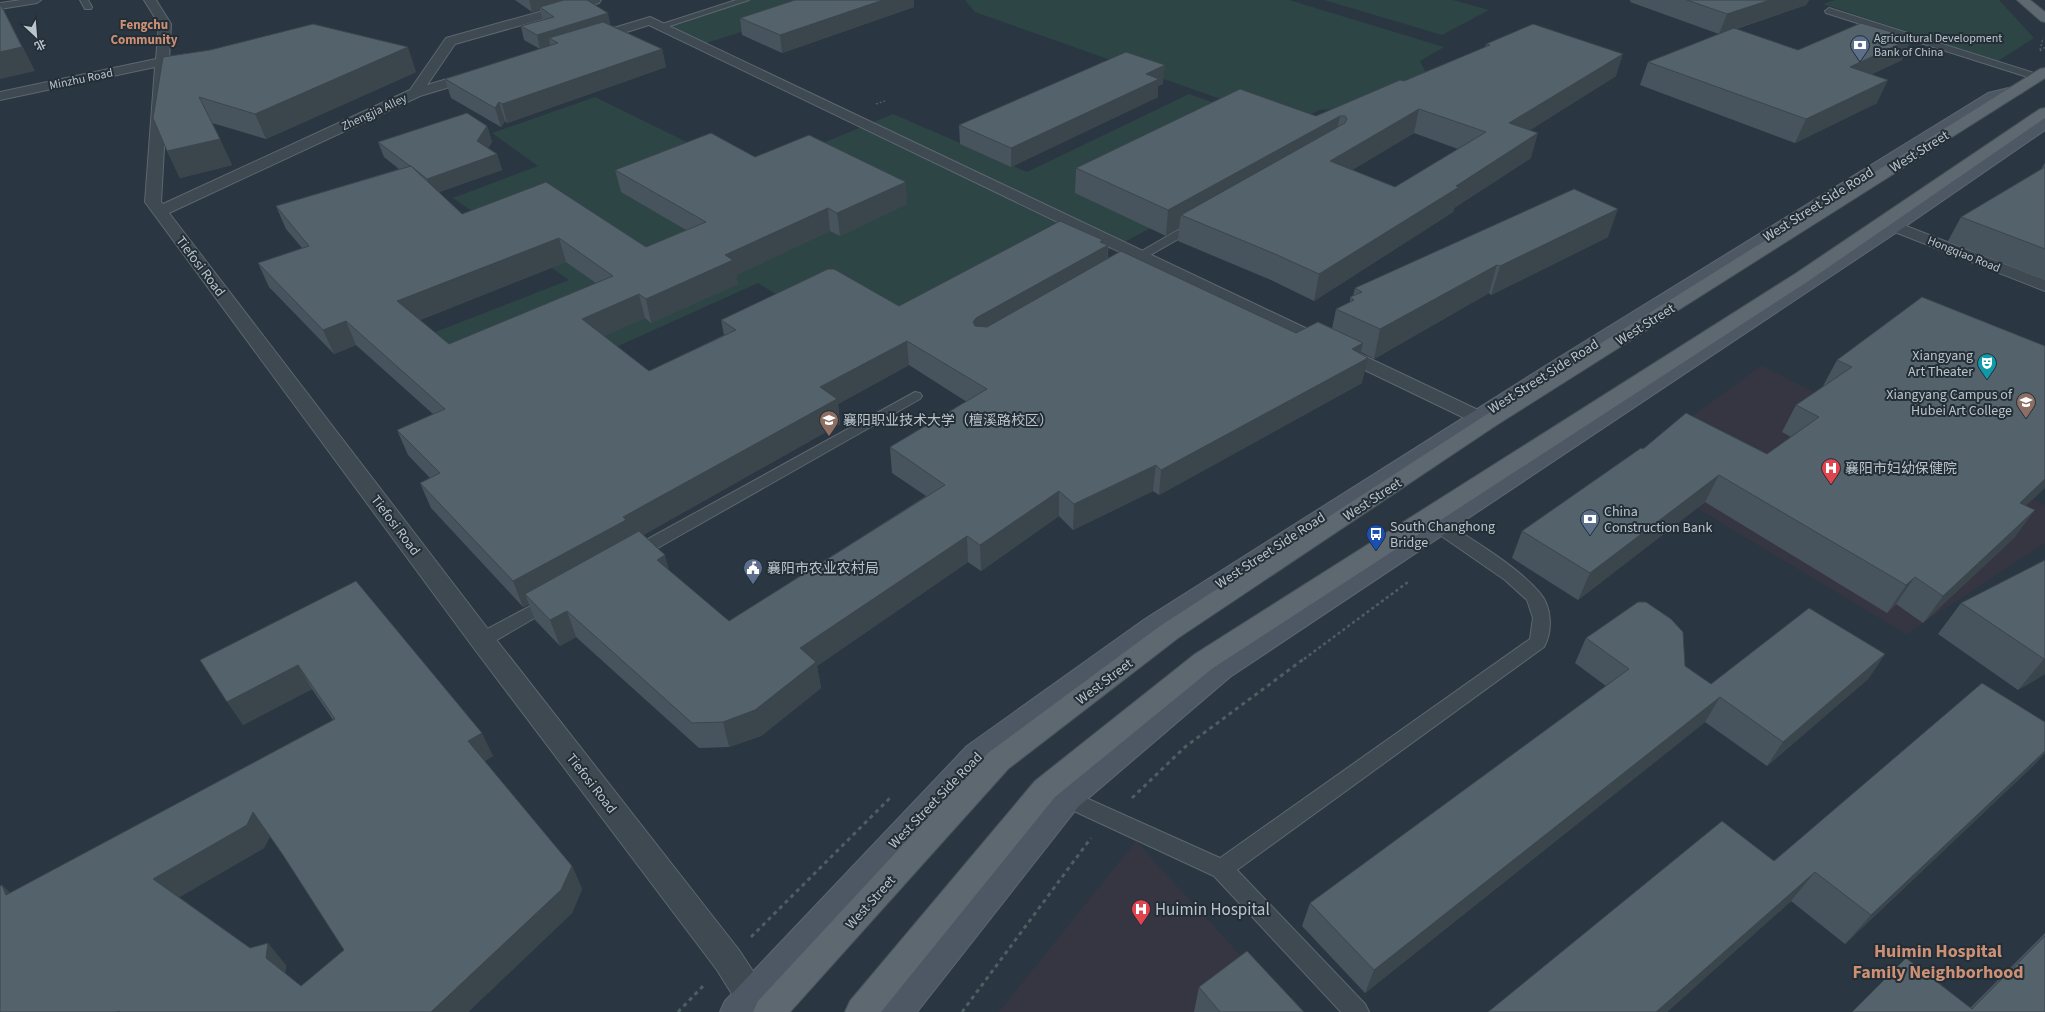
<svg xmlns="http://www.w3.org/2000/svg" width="2045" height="1012" font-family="'Source Sans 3','Noto Sans SC',sans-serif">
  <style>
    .medical { fill: #363643 }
    .green { fill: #2d4544 }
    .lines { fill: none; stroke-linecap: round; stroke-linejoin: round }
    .lane-casing { stroke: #5c676f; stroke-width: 2 }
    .street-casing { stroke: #5c676f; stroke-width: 2 }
    .secondary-casing { stroke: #5c676f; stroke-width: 2 }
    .primary-casing { stroke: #48525b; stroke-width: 2 }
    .path-far2 { stroke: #4c6061; stroke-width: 1.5; stroke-dasharray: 2 2; stroke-linecap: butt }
    .path-far1 { stroke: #4c6061; stroke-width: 2.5; stroke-dasharray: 3 3; stroke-linecap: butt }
    .path { stroke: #4c6061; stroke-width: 3; stroke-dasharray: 4 4; stroke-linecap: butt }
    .lane { fill: #3e4952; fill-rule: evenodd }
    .street { fill: #3e4952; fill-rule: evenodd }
    .secondary { fill: #4d5864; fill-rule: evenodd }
    .primary { fill: #5d6871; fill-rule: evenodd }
    .wall { fill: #48545d; fill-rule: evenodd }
    .shaded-wall { fill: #3b454c }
    .building { fill: #54626c; stroke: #3b454c; fill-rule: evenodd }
    .labels { text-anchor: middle; stroke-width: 4; stroke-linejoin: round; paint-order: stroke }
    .far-poi-label { font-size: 12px; fill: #bbc4cb; stroke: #232e37; text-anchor: start }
    .far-street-label { font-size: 12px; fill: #bbc4cb; stroke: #232e37 }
    .far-quarter-label { font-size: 13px; font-weight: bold; fill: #cd9074; stroke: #232e37 }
    .street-label { font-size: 14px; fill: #bbc4cb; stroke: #232e37 }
    .poi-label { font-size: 14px; fill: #bbc4cb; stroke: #232e37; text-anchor: start }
    .near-poi-label { font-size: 17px; fill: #bbc4cb; stroke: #232e37; text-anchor: start }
    .near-neighbourhood-label { font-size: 18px; font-weight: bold; fill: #cd9074; stroke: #232e37 }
  </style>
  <rect width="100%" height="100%" fill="#2a3742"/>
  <path class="medical" d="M1761 366 2045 505V543L1906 634 1625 465Z
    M1136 841 1292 1012H999Z"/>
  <path class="green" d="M745 0H843L700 45 661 26Z
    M965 0H1289L1444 47 1420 61 1427 75 1364 108 1320 110 1291 124 975 12Z
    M1324 0H1453L1489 10 1442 35Z
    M1835 0H1999L2034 38 1998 61 1823 4Z
    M1189 94 1315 139 1106 252 1049 226 852 340 758 283 452 421 381 353 569 280 453 198 538 166 492 133 595 97 750 173 893 114 1027 172Z"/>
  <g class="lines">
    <g class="lane-casing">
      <path id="lane" d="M21 0H41L37 3 0 9V3Z
        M80 0H88L92 7 91 9H85Z
        M736 0H749L664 28 661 29 656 26Z
        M1829 8 2040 75 2042 77 2037 80 2034 79 1826 13 1825 11Z
        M1197 219 1201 220 1203 223 1201 226 1131 266H1123L1121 263Z
        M915 392 920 393 922 396 920 399 640 558 634 560 628 558 626 554 628 550Z
        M1430 515 1436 516C1467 537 1515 564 1539 592 1552 606 1553 631 1544 647L1237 870 1365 1004 1369 1012H1341L1214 876 1061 805 1058 799 1061 793 1068 790 1075 793 1220 858 1530 639 1533 618 1527 600 1505 580 1424 524 1422 520 1424 516Z
        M551 595 557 597 560 601 557 605 488 645 482 647 476 645 473 640 476 635Z"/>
    </g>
    <g class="street-casing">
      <path id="street" d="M144 0H156L171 24 161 202 163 204 410 90 446 38 582 0H601L599 3 455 44 427 85 474 71 481 75 479 78 420 96 169 213 491 633 739 950 762 985 775 1001 780 1012H744L740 1007 717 970 473 647 145 202 155 67 0 100V92L156 59 159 24Z
        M650 17 1495 418 1498 422 1495 426 1488 428 1481 426 649 25 591 43 585 39 587 36Z
        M1883 217 2045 280V291L1877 225 1875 222 1877 219Z"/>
    </g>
    <g class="secondary-casing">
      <path id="secondary" d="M2017 86 2022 87 2024 90 2022 93 1998 99 1564 371 1163 631 987 762 757 1012H720L725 1001 967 746 1145 619 1550 363 1988 93Z
        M2045 119V130L1900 230 1230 677 1078 807 917 1012H881L886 1001 1058 791 1212 663 1888 224 2040 120Z"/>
    </g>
    <g class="primary-casing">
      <path id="primary" d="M2017 0H2030L2045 12V22L2041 21Z
        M2045 68V78L1495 426 1178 638 1008 769 790 1012H753L758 1001 988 753 1160 626 1481 418 2040 69Z
        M2045 108V118L1807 282 1213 668 1055 797 881 1012H845L850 1001 1035 781 1195 654 1795 274 2040 109Z"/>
    </g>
    <path class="path-far2" d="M2040 50 2043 38
      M2040 51 2045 47
      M876 104 885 101"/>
    <path class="path-far1" d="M1304 659 1408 582"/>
    <path class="path" d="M1132 798 1185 747 1305 658
      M751 937 890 798
      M678 1012 705 984
      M962 1012 1091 838"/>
    <use href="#lane" class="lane"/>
    <use href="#street" class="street"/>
    <use href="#secondary" class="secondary"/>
    <use href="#primary" class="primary"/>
  </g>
  <path class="wall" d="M515 0H587L610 25 662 49 666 67 507 123 505 121 501 127 451 98 445 79 540 49 524 40 521 26 543 20 540 10 532 12Z
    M1629 0H1809L1806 5 1736 29 1798 50 1902 60 1872 74 1877 103 1795 143 1640 85 1648 62 1719 34 1630 2 1631 1Z
    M914 7 782 53 742 35 740 18Z
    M1486 44 1616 76 1530 130 1531 158 1454 208 1453 212 1314 301 1271 280 1178 241 1179 228 1166 236 1075 193 1076 168 1316 116 1404 81 1485 47ZM1414 133 1458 149 1395 187 1352 170Z
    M163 57 416 72 266 139 212 123 232 165 180 178 167 151Z
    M1163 84 1158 86V97L1011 167 960 144 959 125Z
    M487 126 492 142 488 148 497 154 502 170 439 192 462 214 646 247 686 230 621 192 615 170 755 157 907 204 840 236 830 231 736 275 738 284 651 323 645 318 604 336 649 371 724 335 721 320 899 306 1102 243 1108 245V259L1296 333 1332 329 1336 309 1350 302V297L1353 296 1355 288 1608 237 1491 295 1489 293 1374 359 1361 352 1362 383 1159 495 1153 491 1073 530 1059 516 981 571 968 562 817 666 821 688 761 736 729 747 699 748 576 637 560 646 535 620 529 604 523 607 431 508 420 483 430 478 408 455 397 430 433 414 356 345 334 354 269 287 258 263 302 248 286 229 276 206 399 169 384 157 378 142ZM566 262 596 283 449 344 420 320ZM909 365 967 402 890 447 892 473 926 496 729 621 670 571 643 535 840 424 838 404Z
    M2045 163V280L1948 241 1961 217 2041 169Z
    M1922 297 2026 506 2015 537 1923 623 1896 604 1887 613 1705 502 1578 600 1512 558 1522 531 1643 449 1767 454 1791 437 1782 432 1796 405 1824 386H1823L1837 360Z
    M2045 560V674L2018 690 1938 634 1961 603Z
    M356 581 493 756 484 761 572 866 582 889 572 913 468 1012H0L10 893 333 720 312 689 243 725ZM270 836 283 855 344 950 301 986 285 973 286 965 250 948 179 897 264 848Z
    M1586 638 1685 666 1711 684 1885 654 1868 679 1767 766 1705 722 1365 993 1302 926 1310 903 1606 686 1575 663Z
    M2045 722V753L2035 764 1845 944 1791 901 1667 1012H1488L1774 861Z
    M2045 933V1012H1852L1970 1008Z
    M1199 987 1304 1012H1194Z"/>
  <path class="shaded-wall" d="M529 0H571L540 7V10L532 12Z
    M883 0H914V7L782 53 780 35Z
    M1770 0H1809L1806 5 1719 34 1727 14Z
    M0 1V2L35 71 0 79Z
    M608 13 611 27 549 38 550 46 540 49 537 35Z
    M1912 38 1902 60 1839 90 1850 67Z
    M408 47 416 72 266 139 255 114Z
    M662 49 666 67 507 123 502 104Z
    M1623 54 1616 76 1502 148 1509 123Z
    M1165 65 1163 84 1158 86V97L1011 167V148L1146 74Z
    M1888 80 1877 103 1795 143 1806 119Z
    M499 102 505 121 501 127 495 108Z
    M1419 109 1414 133 1325 186 1330 161Z
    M1340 116 1335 140 1181 215 1179 228 1166 236 1168 210Z
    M487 126 492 142 482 157 477 141Z
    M1538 133 1531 158 1454 208 1453 212 1314 301 1319 274 1456 186Z
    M220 139 232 165 180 178 167 151Z
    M497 154 502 170 433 194 427 179Z
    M906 182 907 204 840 236 837 213Z
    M828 208 830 231 736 275 738 284 651 323 646 299 725 255Z
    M1618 209 1608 237 1491 295 1500 266Z
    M559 238 566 262 407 325 397 301Z
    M1103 240 1102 249 1108 245 1107 269 976 343 973 322 976 318Z
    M1497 265 1489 293 1374 359 1380 329Z
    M639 294 645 318 589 343 582 319Z
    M346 321 356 345 334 354 323 330Z
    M907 341 909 365 838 404 840 424 633 541 525 594 529 604 523 607 513 581 623 517 820 387Z
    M1363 343 1358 364 1368 358 1362 383 1159 495 1161 470 1352 349Z
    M1156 465 1153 491 1073 530 1074 504Z
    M1719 475 1705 502 1578 600 1590 573Z
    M2045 479V488L2000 530 2020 503Z
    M1059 491V516L981 571 980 545Z
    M2035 510 2015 537 1923 623 1943 596Z
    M967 536 968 562 817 666 821 688 761 736 729 747 723 722 800 648Z
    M665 555 672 581 657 560Z
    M1915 577 1896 604 1887 613 1906 585Z
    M567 611 576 637 560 646 550 620Z
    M1885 654 1868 679 1767 766 1783 742Z
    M2045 658V674L2018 690 2044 659Z
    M298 665 312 689 243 725 227 702Z
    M1720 697 1705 722 1365 993 1374 970Z
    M482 733 493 756 479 765 468 741Z
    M2045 751V753L2035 764 1845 944 1871 915Z
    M253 812 270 835 264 848 173 901 153 879Z
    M572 866 582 889 572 913 468 1012H431Z
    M1815 872 1791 901 1667 1012H1656Z
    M2 885 26 908 6 895Z
    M268 943 286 965 284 980 266 958Z"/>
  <path class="building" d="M564 0H587L608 13 537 35 521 26 554 17 540 7Z
    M795 0H883L780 35 740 18Z
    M1687 0H1770L1727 14Z
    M0 3 22 47 0 52Z
    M603 22 662 49 502 104 499 102 495 108 445 79 558 43 549 38Z
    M1861 23 1912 38 1850 67 1888 80 1806 119 1648 62 1734 28 1798 50Z
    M313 24 408 47 255 114 199 97 220 139 167 151 153 118 163 57 210 50Z
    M1533 24 1623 54 1509 123 1538 133 1456 186 1459 187 1319 274 1275 254 1181 215 1345 123 1347 119 1345 116H1340L1168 210 1076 168 1240 89 1316 116 1400 80 1404 81 1490 45 1486 44ZM1419 109 1486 132 1395 187 1330 161Z
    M1126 52 1165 65 1146 74 1159 79 1011 148 959 125Z
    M467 113 487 126 477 141 497 154 427 179 417 171 411 166H410L378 142Z
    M711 133 755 157 809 135 906 182 837 213 828 208 725 255 733 260 646 299 639 294 582 319 649 371 736 330 721 320 828 269H834L899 306 1060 221 1103 240 1100 242 1108 245 976 318 973 322 975 326 987 327 1121 251 1296 333 1318 322 1363 343 1352 349 1368 358 1161 470 1156 465 1074 504 1059 491 980 545 967 536 800 648 816 662 755 710 723 722 692 723 567 611 550 620 525 594 639 531 665 555 657 560 729 621 945 485 890 447 987 389 907 341 820 387 837 399 623 517 626 520 513 581 420 483 440 473 397 430 445 409 346 321 323 330 258 263 309 246 276 206 411 166 462 214 546 182 646 247 706 222 615 170ZM559 238 613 276 449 344 397 301Z
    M2045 167V249L1961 217Z
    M1574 189 1618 209 1500 266 1497 265 1380 329 1336 309 1354 300 1350 297 1362 292 1355 288Z
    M1922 297 2045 346V479L2020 503 2035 510 1943 596 1915 577 1906 585 1719 475 1590 573 1522 531 1641 448 1643 449 1686 413 1767 454 1819 417 1796 405 1852 367 1837 360Z
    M2045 560V658L2044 659 1961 603Z
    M356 581 482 733 468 741 572 866 561 890 431 1012H120L119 1011 116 1012H0V886L2 885 6 895 335 719 298 665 227 702 200 660ZM253 812 283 855 344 950 301 986 266 958 268 943 250 948 153 879 247 825Z
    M1638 602H1646L1671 619 1683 632 1685 666 1711 684 1809 608 1885 654 1783 742 1720 697 1374 970 1310 903 1629 669 1586 638Z
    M1982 683 2045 722V751L1871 915 1815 872 1656 1012H1488L1722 821 1774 861Z
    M2045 936V1012H1852L1906 958 1972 1009Z
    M1247 951 1304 1012H1220L1199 987Z"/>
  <defs>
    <g id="bank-pin" transform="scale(1)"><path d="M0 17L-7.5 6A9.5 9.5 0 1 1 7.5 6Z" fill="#5c6f8a" stroke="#232e37"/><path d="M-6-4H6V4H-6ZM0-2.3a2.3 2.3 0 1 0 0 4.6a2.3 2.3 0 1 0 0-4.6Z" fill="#fff"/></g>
    <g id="theatre-pin" transform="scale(1)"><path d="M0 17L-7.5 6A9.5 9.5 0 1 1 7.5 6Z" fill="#0f9aa8" stroke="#232e37"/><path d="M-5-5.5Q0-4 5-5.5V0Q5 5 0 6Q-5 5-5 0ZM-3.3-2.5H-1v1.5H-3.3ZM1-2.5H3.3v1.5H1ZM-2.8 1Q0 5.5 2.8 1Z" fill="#fff"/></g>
    <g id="university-pin" transform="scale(1)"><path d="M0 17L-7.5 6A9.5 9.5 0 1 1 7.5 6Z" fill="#8d6e63" stroke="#232e37"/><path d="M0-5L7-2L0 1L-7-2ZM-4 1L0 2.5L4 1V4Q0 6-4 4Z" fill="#fff"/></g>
    <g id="hospital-pin" transform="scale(1)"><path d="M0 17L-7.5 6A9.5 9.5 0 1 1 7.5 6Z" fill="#e0444e" stroke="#232e37"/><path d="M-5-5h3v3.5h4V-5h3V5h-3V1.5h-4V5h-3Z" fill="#fff"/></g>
    <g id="bus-pin" transform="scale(1)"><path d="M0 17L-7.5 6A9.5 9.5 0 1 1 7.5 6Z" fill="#1a4fb4" stroke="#232e37"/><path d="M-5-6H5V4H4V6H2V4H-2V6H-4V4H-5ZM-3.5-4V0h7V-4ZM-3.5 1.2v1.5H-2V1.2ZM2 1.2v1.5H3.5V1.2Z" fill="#fff"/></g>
    <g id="civic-pin" transform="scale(1)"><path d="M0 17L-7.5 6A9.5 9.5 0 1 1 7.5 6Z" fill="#5c6f8a" stroke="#232e37"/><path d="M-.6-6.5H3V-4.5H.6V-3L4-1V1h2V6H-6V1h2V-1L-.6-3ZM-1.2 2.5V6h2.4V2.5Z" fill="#fff"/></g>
  </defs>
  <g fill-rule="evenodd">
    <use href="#bank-pin" x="1860" y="45"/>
    <use href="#theatre-pin" x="1987" y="363"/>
    <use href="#university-pin" x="2026" y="402"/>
    <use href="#university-pin" x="829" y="420"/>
    <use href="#hospital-pin" x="1831" y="468"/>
    <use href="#bank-pin" x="1590" y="519"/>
    <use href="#bus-pin" x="1376" y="534"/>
    <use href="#civic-pin" x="753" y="568"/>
    <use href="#hospital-pin" x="1141" y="909"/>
  </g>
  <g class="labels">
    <g class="far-poi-label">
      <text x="1874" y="42">Agricultural Development<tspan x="1874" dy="14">Bank of China</tspan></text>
    </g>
    <g class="far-street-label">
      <text transform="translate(81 79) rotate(-12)" y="4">Minzhu Road</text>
      <text transform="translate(374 112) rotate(-25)" y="4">Zhengjia Alley</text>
      <text transform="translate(1964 254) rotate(22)" y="4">Hongqiao Road</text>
    </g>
    <g class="far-quarter-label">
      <text x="144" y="29">Fengchu<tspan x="144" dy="15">Community</tspan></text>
    </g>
    <g class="street-label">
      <text transform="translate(1919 151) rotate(-32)" y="5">West Street</text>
      <text transform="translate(1818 204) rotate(-32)" y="5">West Street Side Road</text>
      <text transform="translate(201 266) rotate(53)" y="5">Tiefosi Road</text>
      <text transform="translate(1645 324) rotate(-32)" y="5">West Street</text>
      <text transform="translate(1543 376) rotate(-32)" y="5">West Street Side Road</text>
      <text transform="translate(1372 499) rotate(-33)" y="5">West Street</text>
      <text transform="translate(396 525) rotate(53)" y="5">Tiefosi Road</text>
      <text transform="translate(1270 550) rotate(-33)" y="5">West Street Side Road</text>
      <text transform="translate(1104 681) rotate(-37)" y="5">West Street</text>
      <text transform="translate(592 783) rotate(52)" y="5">Tiefosi Road</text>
      <text transform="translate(935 800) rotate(-46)" y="5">West Street Side Road</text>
      <text transform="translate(870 902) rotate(-48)" y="5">West Street</text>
    </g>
    <g class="poi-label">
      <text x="1973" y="360" text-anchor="end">Xiangyang<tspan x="1973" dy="16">Art Theater</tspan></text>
      <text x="2012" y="399" text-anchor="end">Xiangyang Campus of<tspan x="2012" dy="16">Hubei Art College</tspan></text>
      <text x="843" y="425">襄阳职业技术大学（檀溪路校区）</text>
      <text x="1845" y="473">襄阳市妇幼保健院</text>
      <text x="1604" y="516">China<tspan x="1604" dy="16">Construction Bank</tspan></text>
      <text x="1390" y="531">South Changhong<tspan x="1390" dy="16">Bridge</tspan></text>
      <text x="767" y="573">襄阳市农业农村局</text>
    </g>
    <g class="near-poi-label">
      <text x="1155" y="915">Huimin Hospital</text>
    </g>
    <g class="near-neighbourhood-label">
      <text x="1938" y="957">Huimin Hospital<tspan x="1938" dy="21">Family Neighborhood</tspan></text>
    </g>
  </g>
  <g transform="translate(36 36) rotate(154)" stroke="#232e37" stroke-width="3" paint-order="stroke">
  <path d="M0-3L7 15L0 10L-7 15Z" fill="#bbc4cb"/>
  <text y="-6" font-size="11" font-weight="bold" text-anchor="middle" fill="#bbc4cb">北</text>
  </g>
</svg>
